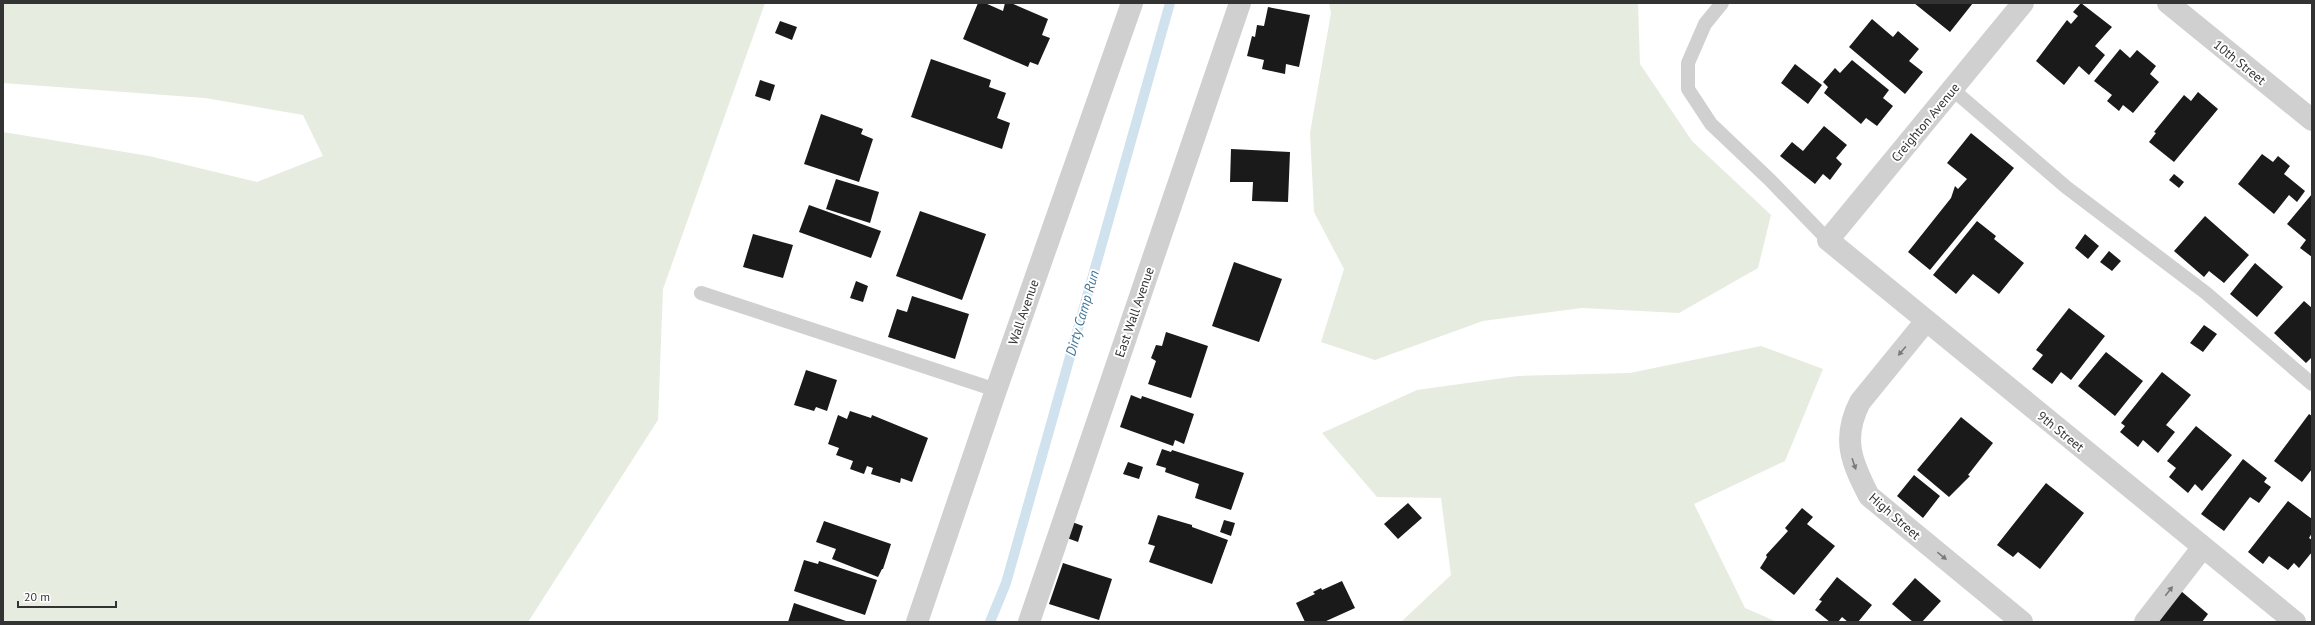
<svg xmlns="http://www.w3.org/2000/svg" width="2315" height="625" font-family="'PT Sans',sans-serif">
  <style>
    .green { fill: #e6ecdf }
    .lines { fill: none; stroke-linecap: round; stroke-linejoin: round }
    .stream { stroke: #cfe2ee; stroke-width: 10 }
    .building { fill: #1a1a1a }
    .service { stroke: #d0d0d0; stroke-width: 14 }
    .minor { stroke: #d0d0d0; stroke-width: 22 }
    .tertiary { stroke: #d0d0d0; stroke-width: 22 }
    .oneway { fill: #7a7a7a }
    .labels { text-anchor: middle; stroke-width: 4; stroke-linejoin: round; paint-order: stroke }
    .street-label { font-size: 13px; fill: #333; stroke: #fff }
    .water-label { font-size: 14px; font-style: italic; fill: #3f7597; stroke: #fff }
  </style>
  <rect width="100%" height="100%" fill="#fff"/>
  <path class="green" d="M3 3H765L663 289 658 420 528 622H3V132L149 156 257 182 323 156 303 115 205 98 3 83Z
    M1329 3H1638L1640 64 1692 141 1771 215 1758 268 1679 313 1582 308 1483 321 1375 360 1321 342 1344 269 1314 212 1310 133 1331 13Z
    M1761 346 1823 369 1785 461 1694 504 1745 608 1777 622H1401L1451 575 1441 498 1377 497 1322 433 1417 390 1518 376 1630 373Z"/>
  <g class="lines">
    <path class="stream" d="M990 622 1006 583 1170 3"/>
  </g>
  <path class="building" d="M978 3H985L1003 11 1005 3H1011L1048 19 1042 35 1050 38 1038 65 1030 62 1028 67 963 39Z
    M1914 3H1973L1950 32Z
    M2081 3 2112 27 2095 46 2105 55 2089 75 2079 66 2064 85 2036 61 2067 20 2071 24 2078 16 2073 12Z
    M1268 7 1310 15 1299 67 1286 64 1285 74 1262 69 1264 60 1247 56 1252 36 1255 37 1257 25 1264 26Z
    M1872 19 1893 37 1898 31 1919 49 1909 61 1923 72 1905 94 1849 47Z
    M780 21 797 27 792 40 775 33Z
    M2120 49 2130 58 2137 50 2156 66 2150 74 2159 82 2133 113 2123 105 2119 111 2107 101 2112 95 2094 81Z
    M931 59 991 80 989 87 1006 93 997 118 1010 123 1002 149 911 117Z
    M1852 60 1889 90 1883 98 1893 106 1877 126 1866 118 1861 124 1824 93 1828 87 1823 82 1835 68 1840 73Z
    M1795 64 1822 85 1808 104 1781 83Z
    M760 80 775 85 770 101 755 96Z
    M2198 92 2218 109 2174 162 2149 142 2156 133 2154 132 2184 95 2191 101Z
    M821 114 863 129 861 134 873 139 859 182 804 164Z
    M1824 126 1847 145 1836 158 1842 164 1830 180 1823 174 1815 184 1780 156 1792 142 1803 151Z
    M1971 133 2014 168 1930 270 1908 252 1951 198 1955 186 1958 189 1967 179 1947 163Z
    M1231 149 1290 152 1288 202 1252 201 1253 182H1230Z
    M2262 154 2273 162 2278 156 2290 166 2284 174 2305 191 2297 202 2289 195 2274 214 2238 184Z
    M2174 174 2184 182 2179 188 2169 180Z
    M836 179 879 192 870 223 826 209Z
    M2312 194V257L2300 248 2306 240 2287 224Z
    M809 205 881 231 871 258 799 232Z
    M920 211 986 234 962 300 896 276Z
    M2205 216 2249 255 2224 283 2209 271 2204 277 2174 251Z
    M1977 221 1996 236 1994 239 2024 263 1999 294 1973 274 1956 294 1933 275Z
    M753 234 793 245 783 278 743 267Z
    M2085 234 2099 246 2088 259 2075 248Z
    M2109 251 2121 261 2112 271 2100 262Z
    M1234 262 1282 279 1259 342 1212 326Z
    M2255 263 2283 287 2257 317 2230 294Z
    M856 281 868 286 863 302 850 298Z
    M912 296 969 314 955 359 888 337 897 309 907 312Z
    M2304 301 2312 308V357L2306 363 2274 333Z
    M2069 308 2105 336 2071 380 2061 372 2052 384 2032 369 2043 355 2036 350Z
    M2204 325 2217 334 2203 352 2190 343Z
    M1166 332 1208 346 1191 398 1148 384 1156 361 1151 358 1156 345 1162 346Z
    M2106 352 2143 381 2115 416 2078 386Z
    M806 370 837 380 827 411 816 407 814 411 794 405Z
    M2162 372 2191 395 2166 425 2175 432 2158 453 2143 440 2138 447 2120 432 2125 426 2121 423Z
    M1131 395 1141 399 1142 396 1194 414 1184 444 1175 440 1173 446 1120 427Z
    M850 411 871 418 872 415 928 438 912 482 901 478 900 483 871 474 873 468 867 466 864 474 850 469 853 461 836 455 839 448 828 444 838 415 847 419Z
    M2309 414 2312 416V469L2302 482 2274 461Z
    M1961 417 1993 443 1968 475 1970 476 1949 497 1917 470Z
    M2196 426 2232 455 2202 491 2195 484 2188 493 2169 477 2176 468 2167 461Z
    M1162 449 1171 452 1172 450 1244 473 1231 510 1195 498 1199 484 1165 472 1166 468 1156 465Z
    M2243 459 2267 478 2264 482 2271 487 2259 503 2250 497 2224 531 2201 514Z
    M1128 462 1143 467 1139 479 1123 474Z
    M1914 475 1940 496 1923 518 1897 496Z
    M2046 483 2084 513 2040 569 2018 552 2013 557 1997 545Z
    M2288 501 2312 519V533L2309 538 2312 540V552L2299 568 2294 563 2288 570 2269 556 2263 564 2248 552Z
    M1408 503 1422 518 1398 539 1384 524Z
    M1802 508 1813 517 1807 524 1835 546 1794 595 1760 568 1767 557 1766 555 1788 531 1785 528Z
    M1158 515 1192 525V527L1228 540 1212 584 1149 562 1155 546 1148 544Z
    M1224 520 1235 523 1231 536 1220 532Z
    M824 521 891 544 883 569H882L878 577 832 559 836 549 816 542Z
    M1072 522 1083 526 1078 542 1067 538Z
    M804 560 818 564 819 561 877 580 865 615 794 591Z
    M1063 563 1112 579 1099 620 1049 604Z
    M1837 577 1872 605 1858 622H1848L1842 617 1838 622H1830L1815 610 1822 601 1819 600Z
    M1915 578 1941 601 1922 622H1913L1892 604Z
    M1342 581 1355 608 1324 622H1305L1296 603 1315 594 1313 592 1321 588 1322 590Z
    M2181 591 2208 614 2202 622H2156Z
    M794 603 849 622H788Z"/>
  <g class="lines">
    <path class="service" d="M1722 3 1705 24 1688 63V89L1711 124 1770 180 1828 240
      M1952 89 2066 187 2206 293 2312 384
      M701 293 996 390"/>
    <path class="minor" d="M2023 3 1828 240 2295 622
      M2168 3 2312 120
      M1926 321 1860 402C1841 439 1852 463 1869 496L2022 622
      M1029 622 1240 3
      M2145 622 2203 547"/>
    <path class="tertiary" d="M917 622 996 390 1132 3"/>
  </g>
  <defs><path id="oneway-solid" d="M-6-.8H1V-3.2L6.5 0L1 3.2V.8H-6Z"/></defs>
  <g class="oneway">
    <use href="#oneway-solid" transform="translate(1902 351) rotate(130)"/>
    <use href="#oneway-solid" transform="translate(1854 464) rotate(71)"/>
    <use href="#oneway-solid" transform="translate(1942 556) rotate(39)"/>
    <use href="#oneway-solid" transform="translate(2169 591) rotate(-52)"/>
  </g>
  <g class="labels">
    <g class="street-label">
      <text transform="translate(2240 62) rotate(39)" y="5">10th Street</text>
      <text transform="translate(1925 122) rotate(-50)" y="5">Creighton Avenue</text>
      <text transform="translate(1023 312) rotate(-71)" y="5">Wall Avenue</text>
      <text transform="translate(1134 312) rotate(-71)" y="5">East Wall Avenue</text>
      <text transform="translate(2061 431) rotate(39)" y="5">9th Street</text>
      <text transform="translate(1895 516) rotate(41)" y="5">High Street</text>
    </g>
    <g class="water-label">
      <text transform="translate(1082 313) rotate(-74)" y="5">Dirty Camp Run</text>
    </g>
  </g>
  <rect width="2315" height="625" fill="none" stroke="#333333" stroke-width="8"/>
  <path d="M18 601v6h98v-6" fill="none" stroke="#333333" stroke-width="2"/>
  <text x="24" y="601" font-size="12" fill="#333333" stroke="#ffffff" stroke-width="3" paint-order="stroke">20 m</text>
</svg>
